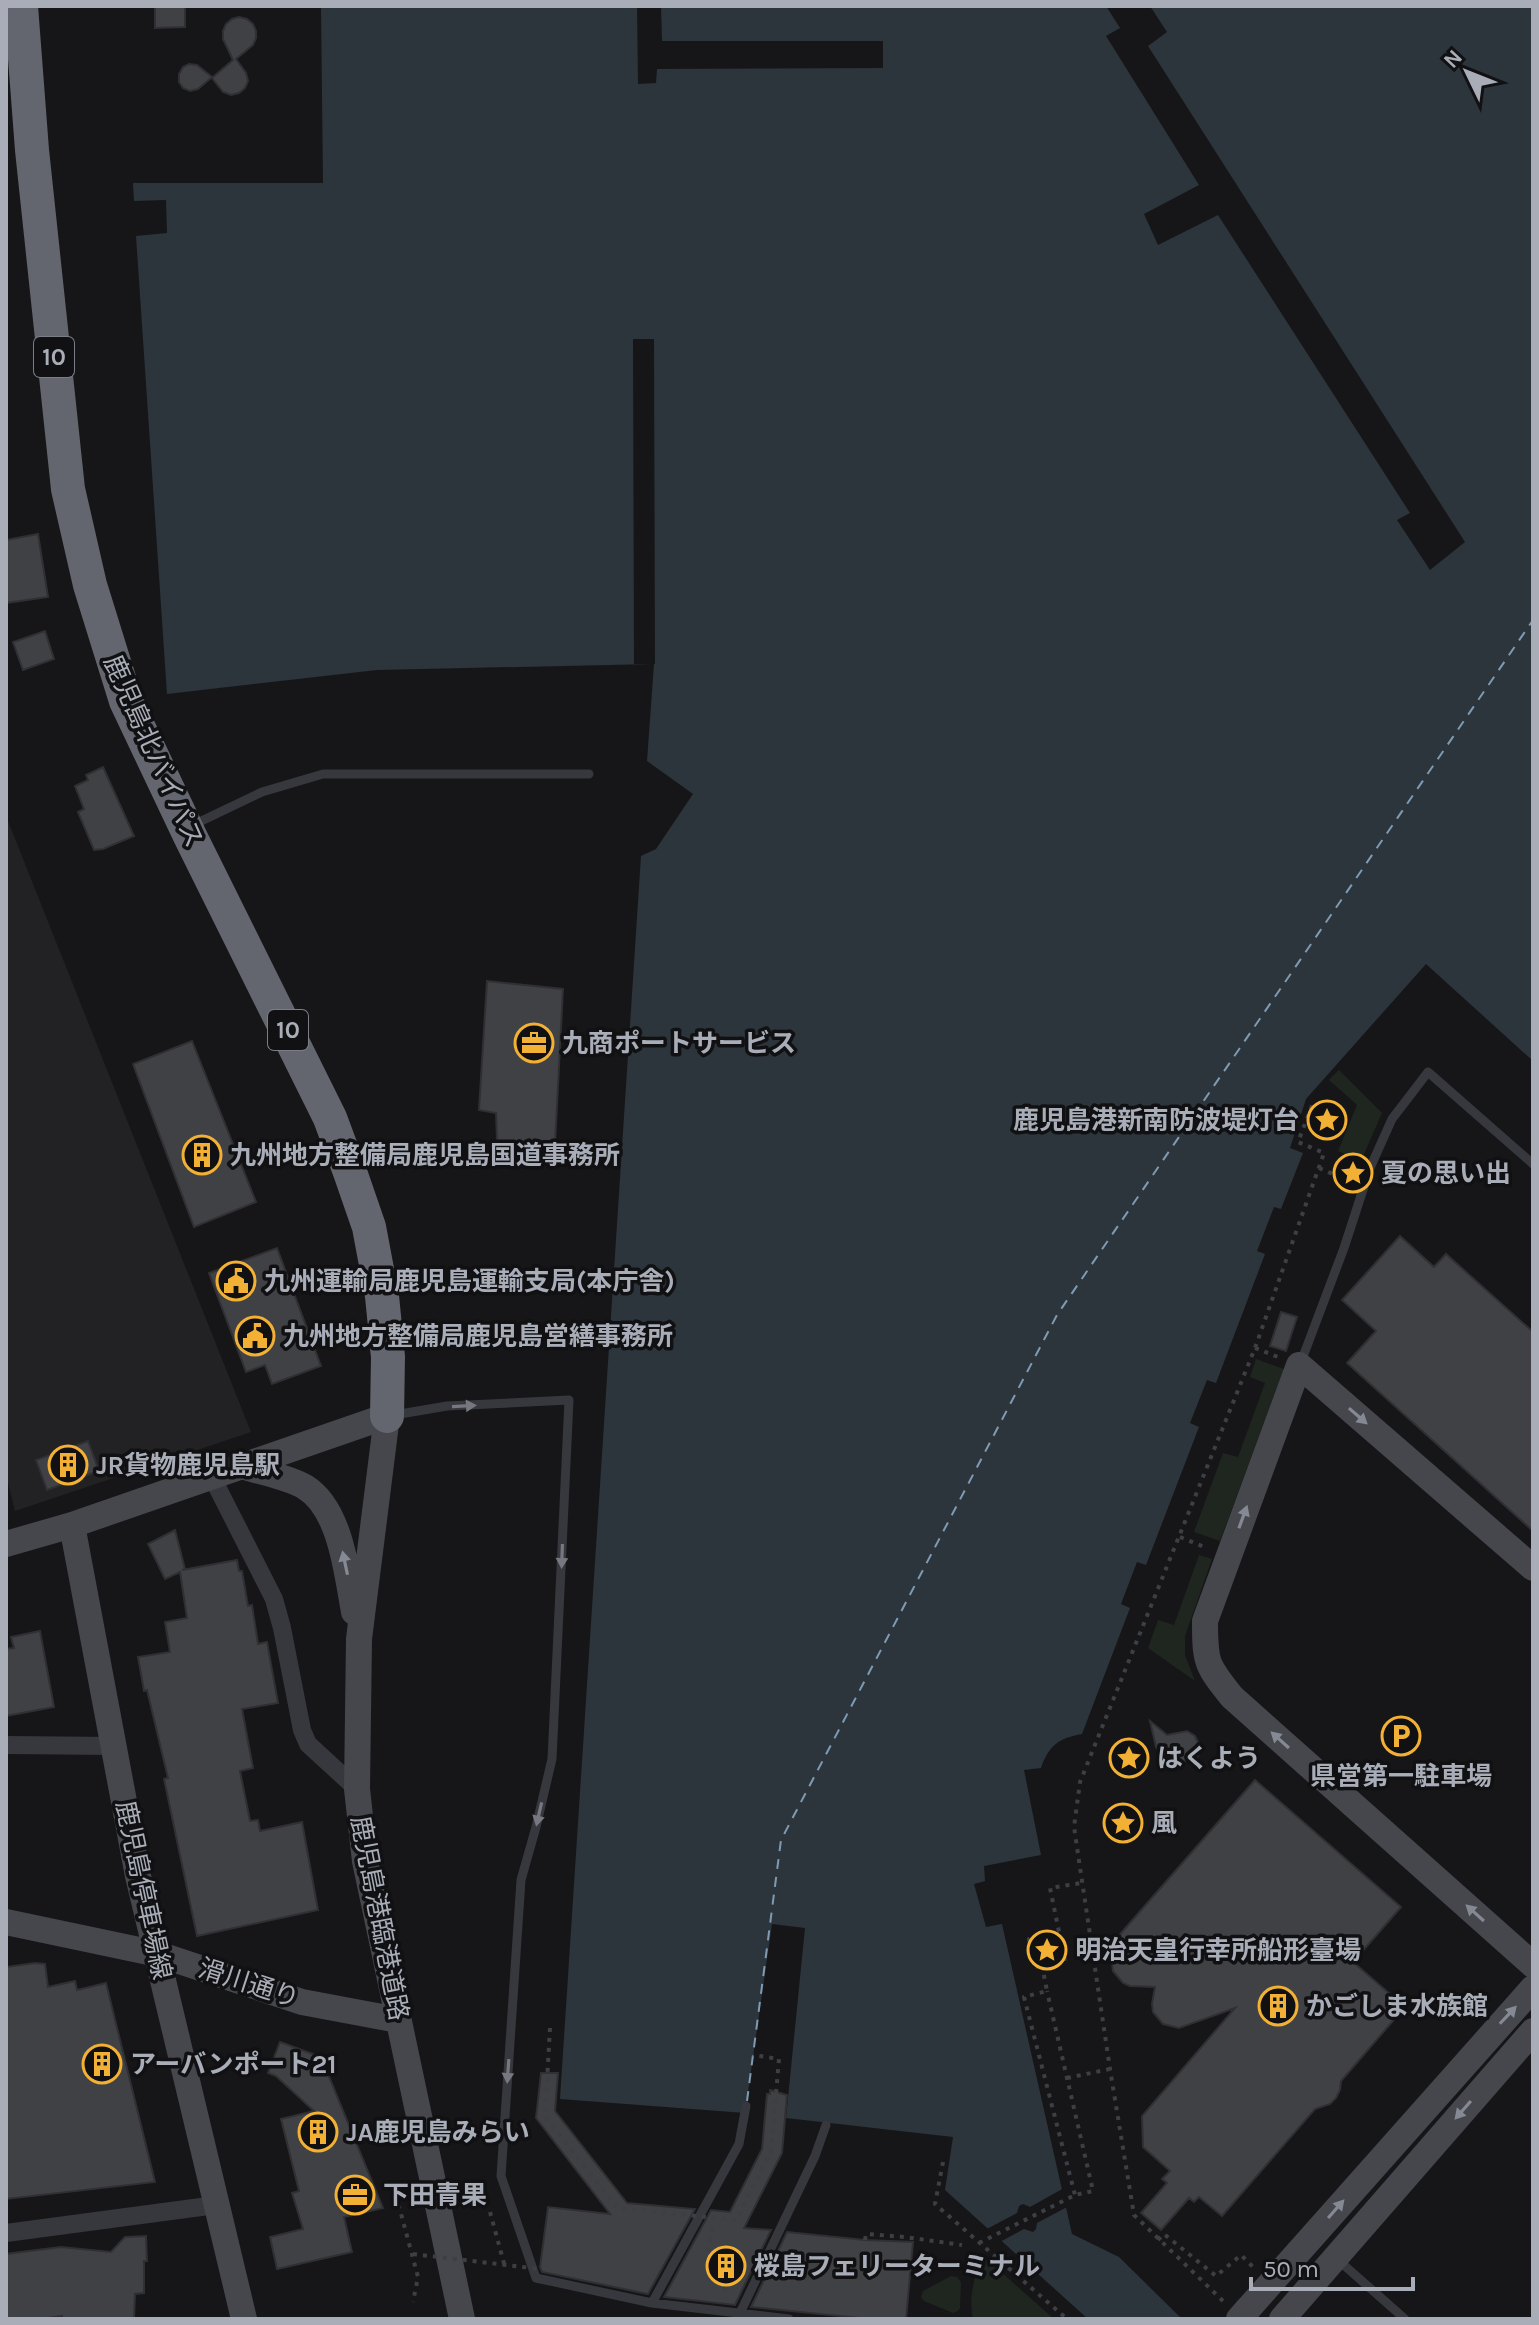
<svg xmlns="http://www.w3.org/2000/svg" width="1539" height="2325" font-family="Karla,'Noto Sans JP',sans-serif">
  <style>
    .built { fill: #222225 }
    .green { fill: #1e261f }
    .water { fill: #2c353c }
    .pier { fill: #161618 }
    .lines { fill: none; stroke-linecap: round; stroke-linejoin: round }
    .ferry { stroke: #7f9bb3; stroke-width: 2; stroke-dasharray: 10 8; stroke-linecap: butt }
    .building { fill: #404145; stroke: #303034; stroke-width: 2 }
    .path { stroke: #3d3f44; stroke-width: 4; stroke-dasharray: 4 6; stroke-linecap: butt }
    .lane { stroke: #37383d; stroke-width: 9 }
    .street { stroke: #37383d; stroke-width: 18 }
    .secondary { stroke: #45474d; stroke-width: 26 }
    .highway { stroke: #63666e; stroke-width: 34 }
    .path-bridge { stroke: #3d3f44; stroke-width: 4; stroke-dasharray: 4 6; stroke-linecap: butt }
    .secondary-bridge { stroke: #45474d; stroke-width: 26 }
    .oneway { fill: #757881 }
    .oneway2 { fill: #858993 }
    .labels { text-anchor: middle; stroke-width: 7; stroke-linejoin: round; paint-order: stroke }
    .shield { fill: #111113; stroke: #7b7e86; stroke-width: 2 }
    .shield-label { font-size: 24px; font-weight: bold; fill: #a8adb8 }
    .street-label { font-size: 26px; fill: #a8adb8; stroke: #111113 }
    .poi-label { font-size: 26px; font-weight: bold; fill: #a8adb8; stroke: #111113; text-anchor: start }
  </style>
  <rect width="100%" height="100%" fill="#161618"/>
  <path class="built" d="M6 816 251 1432 15 1511 6 1475Z"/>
  <path class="green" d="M1339 1070 1382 1113 1361 1161 1338 1151 1357 1105 1329 1080Z
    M1256 1359 1284 1369 1220 1541 1194 1532 1223 1453 1238 1457 1265 1383 1250 1377Z
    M1199 1555 1212 1559 1185 1636V1655L1195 1681 1148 1648 1158 1620 1174 1625Z
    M982 2255 1054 2319H973C968 2297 975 2276 982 2255Z
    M951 2276 957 2277 961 2282 960 2308 958 2311 953 2313 924 2301 921 2297 923 2291Z"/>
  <path class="water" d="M321 6H1533V1061L1426 964 1306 1099 1290 1148 1303 1153 1281 1209 1274 1207 1257 1251 1265 1254 1216 1383 1207 1380 1190 1423 1199 1427 1146 1565 1137 1562 1121 1604 1130 1608 1082 1734C1059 1738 1049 1745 1041 1768L1024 1770 1041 1855 984 1866 985 1881 974 1884 986 1927 1002 1924 1072 2234 1119 2257 1182 2319H1088L945 2190 953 2137 786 2118 805 1928 772 1924 745 2113 560 2099 641 856 656 849 693 794 647 761 654 664 377 670 167 694 136 236 167 233 166 200 134 201 133 183H323Z"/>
  <path class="pier" d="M637 6H661L662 41H883V68L657 69 656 83 638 84Z
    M1106 6H1150L1167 32 1148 46 1465 542 1430 570 1397 520 1410 513 1218 215 1158 245 1144 214 1199 185 1106 36 1120 28Z
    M633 339H654L655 664H634Z
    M1064 2188 1069 2206 1037 2223 1036 2229 1033 2232 1024 2229 998 2243 983 2231 1017 2213 1019 2206 1023 2204 1030 2207Z"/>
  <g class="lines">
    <path class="ferry" d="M747 2101 781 1840 1057 1315 1533 620"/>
  </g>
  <path class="building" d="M155 6H185V27L155 28Z
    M239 17 247 19 253 24 256 31V38L253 45 236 59 246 73 248 81 245 88 239 93 231 95 223 92 212 78 233 60 223 39V31L226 24 232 19Z
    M189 64 197 65 212 77 198 89 190 91 183 88 179 82V74L183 67Z
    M38 534 48 597 6 603V540Z
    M45 631 54 659 23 670 13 642Z
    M103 767 134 836 103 849 94 850 78 812 84 809 75 786 88 780 86 775Z
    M487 981 563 989 555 1144 497 1141 496 1113 479 1110Z
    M192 1041 256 1202 194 1227 133 1064Z
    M1400 1236 1434 1267 1446 1254 1533 1332V1531L1347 1363 1376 1331 1342 1300Z
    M277 1248 321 1366 272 1384 265 1365 246 1372 209 1273Z
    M1281 1312 1297 1317 1286 1351 1270 1346Z
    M88 1441 99 1471 47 1490 36 1460Z
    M175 1530 185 1569 182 1570 237 1560 239 1571H242L248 1606 252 1605 258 1644 267 1642 278 1703 242 1709 253 1768 240 1771 250 1821 258 1820 260 1831 302 1822 318 1910 197 1936 164 1779 168 1778 147 1690 144 1691 138 1657 170 1652 165 1622 187 1618 180 1572 165 1579 148 1544Z
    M40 1631 54 1707 6 1716V1649L14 1648 11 1637Z
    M1150 1721 1167 1735 1187 1731 1195 1736 1201 1749 1197 1758 1182 1762 1165 1757 1156 1747Z
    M1255 1780 1401 1907 1353 1962 1405 2007 1341 2081 1340 2090 1336 2098 1330 2104 1315 2109 1222 2216 1199 2197 1194 2202 1189 2198 1161 2230 1141 2213 1167 2183 1162 2179 1170 2171 1143 2147 1142 2116 1235 2008 1179 2028 1163 2024 1153 2012 1152 2004 1155 1987 1130 1986 1123 1983 1113 1971 1112 1963 1114 1953 1108 1948Z
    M35 1963 45 1964 48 1987 75 1981 77 1990 106 1983 155 2182 6 2199V1967Z
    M280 2042 321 2057 383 2208 344 2217 352 2252 277 2269 270 2237 303 2229 292 2193 299 2191 281 2119 314 2111 276 2076 268 2073Z
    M541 2073H558L555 2111 627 2203 695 2209 648 2294 542 2272 540 2267 548 2207 610 2214 536 2118Z
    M770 2090 787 2095 782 2153 744 2228 771 2230 735 2305 664 2297 711 2210 730 2212 762 2149 767 2094H770Z
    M787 2232 865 2240 913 2242 906 2319H869L751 2307Z
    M146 2236 147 2261H144V2293L135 2294 134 2319H62V2316L41 2319H6V2254L61 2247 111 2252 125 2237Z"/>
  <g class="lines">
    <path class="path" d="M1319 1168 1351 1182
      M1255 1348 1278 1357
      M1180 1537 1207 1548
      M1059 1933 1029 1939 1035 1967 1065 1961 1050 1888 1081 1883
      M1042 1965 1047 1991 1024 1997 1075 2195
      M1067 2078 1110 2069
      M943 2162 935 2204 1067 2319
      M396 2195 418 2277 413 2302
      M490 2212 505 2267
      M712 2228 706 2264 727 2265 724 2298
      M865 2240 866 2234 905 2237 962 2245
      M1158 2240 1164 2234 1216 2276 1241 2255 1254 2268
      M979 2243 1075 2195 1093 2191 1047 1991
      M1223 2301 1134 2215 1110 2069 1074 1827 1080 1782 1255 1348 1324 1153 1298 1142 1313 1103 1344 1114 1338 1130 1330 1127"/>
    <path class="lane" d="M193 825 262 792 323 774H589
      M1301 1362 1344 1248 1370 1168 1392 1119 1428 1072 1533 1164
      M394 1415 447 1406 569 1400 552 1759 536 1827 521 1880 501 2176 536 2278 652 2303 789 2319
      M1337 2259 1405 2319
      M652 2303 739 2144 746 2106
      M740 2313 815 2156 826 2125"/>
    <path class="street" d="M212 1477 274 1599 282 1628 302 1730 308 1744 357 1789
      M6 1745 115 1746
      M6 2233 216 2205"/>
    <path class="secondary" d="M245 1467C264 1473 288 1477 305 1487 341 1509 347 1574 354 1612
      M72 1525 138 1876 244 2319
      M6 1544 72 1525 387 1416 359 1639 357 1789 365 1861 462 2319
      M1533 1568 1299 1365 1205 1621C1205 1662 1206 1665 1232 1697L1533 1965
      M6 1922 158 1954 302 2002 398 2020
      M1247 2310 1533 1988
      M1282 2319 1533 2031"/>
    <path class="highway" d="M21 6 32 150 68 489 90 585 126 701 190 836 330 1118 350 1172 369 1227 382 1296 388 1357 387 1416"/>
    <path class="path-bridge" d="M550 2028 545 2117 618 2208 736 2220 771 2151 779 2059 753 2055
      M413 2254 540 2269"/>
    <path class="secondary-bridge" d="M1239 2319 1247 2310"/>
  </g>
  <defs><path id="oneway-solid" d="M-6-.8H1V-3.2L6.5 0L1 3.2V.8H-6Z" transform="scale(2)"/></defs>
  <g class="oneway">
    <use href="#oneway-solid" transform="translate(464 1406) rotate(-3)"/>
    <use href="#oneway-solid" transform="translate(562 1556) rotate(92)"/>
    <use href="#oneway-solid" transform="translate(539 1814) rotate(103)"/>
    <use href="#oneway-solid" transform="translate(508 2071) rotate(94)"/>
  </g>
  <g class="oneway2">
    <use href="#oneway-solid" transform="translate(1358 1416) rotate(41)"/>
    <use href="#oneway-solid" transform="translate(1243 1517) rotate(-70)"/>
    <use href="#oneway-solid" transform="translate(345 1563) rotate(-102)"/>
    <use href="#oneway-solid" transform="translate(1280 1740) rotate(-138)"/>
    <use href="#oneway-solid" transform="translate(1475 1913) rotate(-138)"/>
    <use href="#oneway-solid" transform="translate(1508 2015) rotate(-47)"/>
    <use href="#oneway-solid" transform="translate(1463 2110) rotate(131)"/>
    <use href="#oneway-solid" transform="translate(1336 2209) rotate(-49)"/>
  </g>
  <defs>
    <g id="office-ring" transform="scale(2)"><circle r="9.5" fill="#111113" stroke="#f2b134" stroke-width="1.5"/><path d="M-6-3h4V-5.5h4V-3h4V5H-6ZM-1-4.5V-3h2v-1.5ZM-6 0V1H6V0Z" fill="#f2b134"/></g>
    <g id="sight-ring" transform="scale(2)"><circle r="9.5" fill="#111113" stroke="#f2b134" stroke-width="1.5"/><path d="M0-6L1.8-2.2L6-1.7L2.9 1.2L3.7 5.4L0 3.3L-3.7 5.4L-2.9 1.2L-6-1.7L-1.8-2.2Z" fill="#f2b134"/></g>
    <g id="building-ring" transform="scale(2)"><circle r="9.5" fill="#111113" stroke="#f2b134" stroke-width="1.5"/><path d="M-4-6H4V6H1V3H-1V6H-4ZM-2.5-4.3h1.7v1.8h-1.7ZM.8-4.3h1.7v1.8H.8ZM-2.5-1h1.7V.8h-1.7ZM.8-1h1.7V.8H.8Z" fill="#f2b134"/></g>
    <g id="civic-ring" transform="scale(2)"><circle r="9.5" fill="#111113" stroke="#f2b134" stroke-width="1.5"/><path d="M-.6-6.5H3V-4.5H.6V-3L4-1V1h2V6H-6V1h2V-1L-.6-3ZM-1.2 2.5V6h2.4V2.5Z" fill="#f2b134"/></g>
    <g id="parking-ring" transform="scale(2)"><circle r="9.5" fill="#111113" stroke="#f2b134" stroke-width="1.5"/><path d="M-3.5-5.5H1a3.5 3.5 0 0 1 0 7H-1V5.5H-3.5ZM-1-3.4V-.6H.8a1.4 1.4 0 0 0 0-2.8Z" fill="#f2b134"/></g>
  </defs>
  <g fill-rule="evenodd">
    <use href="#office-ring" x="534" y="1043"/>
    <use href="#sight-ring" x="1327" y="1120"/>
    <use href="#building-ring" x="202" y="1155"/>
    <use href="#sight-ring" x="1353" y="1173"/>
    <use href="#civic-ring" x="236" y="1281"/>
    <use href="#civic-ring" x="255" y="1336"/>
    <use href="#building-ring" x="68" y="1465"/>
    <use href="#parking-ring" x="1401" y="1736"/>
    <use href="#sight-ring" x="1129" y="1758"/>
    <use href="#sight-ring" x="1123" y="1823"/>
    <use href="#sight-ring" x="1047" y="1950"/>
    <use href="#building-ring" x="1278" y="2006"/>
    <use href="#building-ring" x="102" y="2064"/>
    <use href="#building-ring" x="318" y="2132"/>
    <use href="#office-ring" x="355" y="2195"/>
    <use href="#building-ring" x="726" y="2266"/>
  </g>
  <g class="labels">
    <g class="shield">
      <rect x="34" y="337" width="40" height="40" rx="6"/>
      <rect x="268" y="1010" width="40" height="40" rx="6"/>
    </g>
    <g class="shield-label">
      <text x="54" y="365">10</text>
      <text x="288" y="1038">10</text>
    </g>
    <g class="street-label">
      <text transform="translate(154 751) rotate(66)" y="9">鹿児島北バイパス</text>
      <text transform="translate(144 1890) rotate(78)" y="9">鹿児島停車場線</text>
      <text transform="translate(380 1918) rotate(79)" y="9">鹿児島港臨港道路</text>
      <text transform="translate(249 1983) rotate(18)" y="9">滑川通り</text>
    </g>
    <g class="poi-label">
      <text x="562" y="1052">九商ポートサービス</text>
      <text x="1299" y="1129" text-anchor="end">鹿児島港新南防波堤灯台</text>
      <text x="230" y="1164">九州地方整備局鹿児島国道事務所</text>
      <text x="1381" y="1182">夏の思い出</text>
      <text x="264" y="1290">九州運輸局鹿児島運輸支局(本庁舎)</text>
      <text x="283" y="1345">九州地方整備局鹿児島営繕事務所</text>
      <text x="96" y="1474">JR貨物鹿児島駅</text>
      <text x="1157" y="1767">はくよう</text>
      <text x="1401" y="1785" text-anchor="middle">県営第一駐車場</text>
      <text x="1151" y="1832">風</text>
      <text x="1075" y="1959">明治天皇行幸所船形臺場</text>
      <text x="1306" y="2015">かごしま水族館</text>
      <text x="130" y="2073">アーバンポート21</text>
      <text x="346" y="2141">JA鹿児島みらい</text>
      <text x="383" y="2204">下田青果</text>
      <text x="754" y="2275">桜島フェリーターミナル</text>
    </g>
  </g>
  <rect width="1539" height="2325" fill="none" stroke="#a8adb8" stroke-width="16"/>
  <g transform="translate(1467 72) rotate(313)" stroke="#111113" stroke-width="6" paint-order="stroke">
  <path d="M0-6L14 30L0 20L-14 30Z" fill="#a8adb8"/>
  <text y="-12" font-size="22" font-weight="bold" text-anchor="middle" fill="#a8adb8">N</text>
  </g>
  <path d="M1251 2277v12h162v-12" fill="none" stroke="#a8adb8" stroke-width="4"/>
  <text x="1263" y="2277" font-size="24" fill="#a8adb8" stroke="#111113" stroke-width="6" paint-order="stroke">50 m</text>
</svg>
